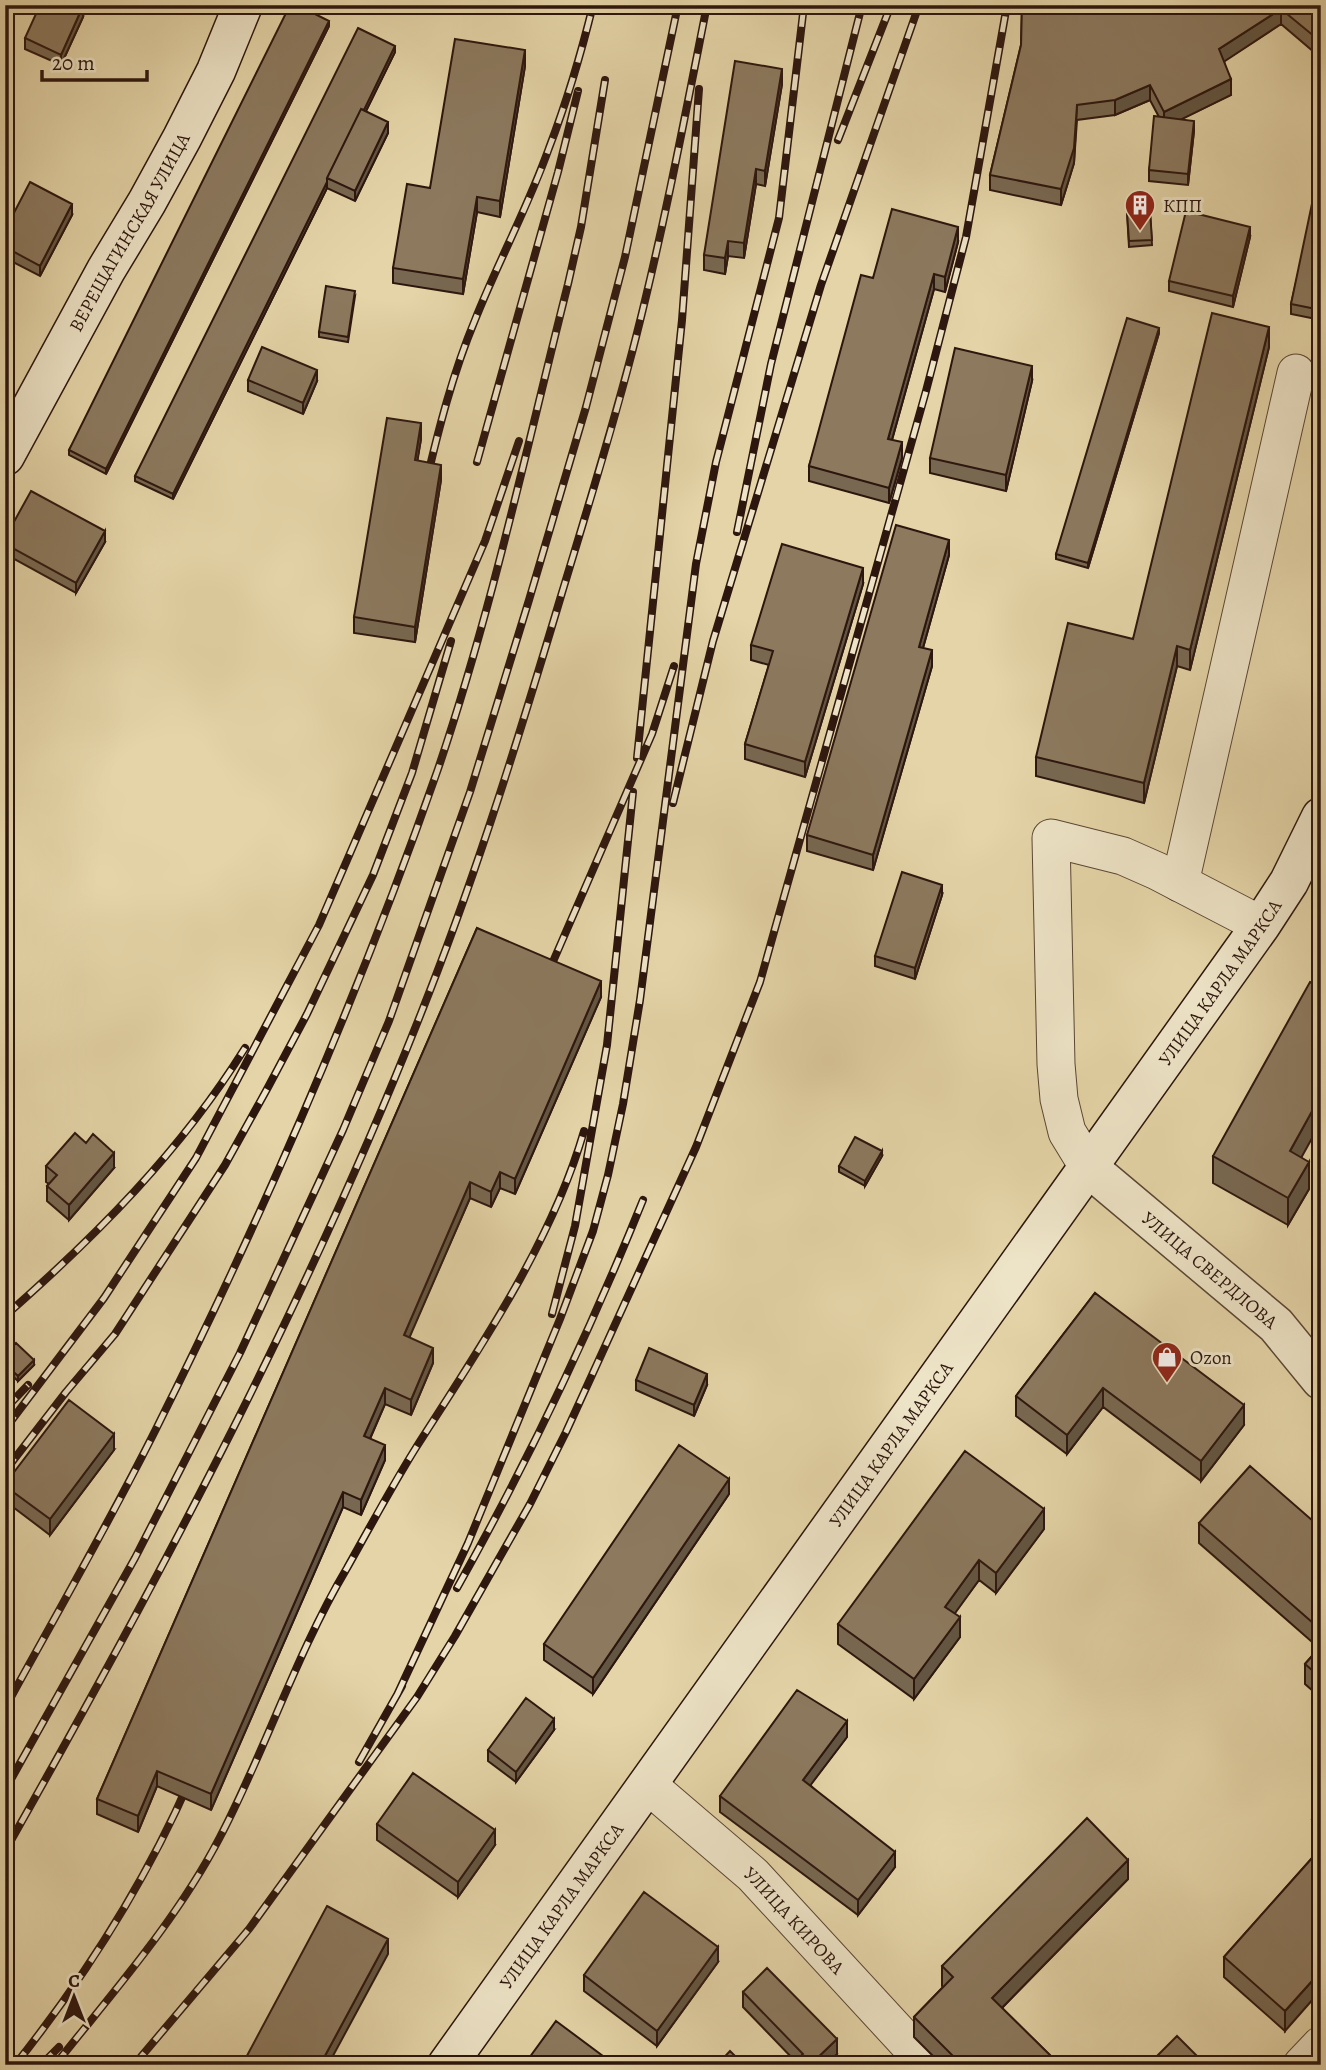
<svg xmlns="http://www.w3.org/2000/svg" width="1326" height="2070" font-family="Alegreya,serif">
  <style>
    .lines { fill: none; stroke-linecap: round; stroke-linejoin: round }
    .minor-casing { stroke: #5b4634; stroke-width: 39 }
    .tertiary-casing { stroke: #5b4634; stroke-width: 41 }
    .secondary-casing { stroke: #2d160e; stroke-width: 41 }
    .minor { stroke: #ede3c6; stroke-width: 37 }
    .tertiary { stroke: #ede3c6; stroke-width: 38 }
    .secondary { stroke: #ede3c6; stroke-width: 38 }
    .rail-casing { stroke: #2d160e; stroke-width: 8 }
    .rail { stroke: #ede3c6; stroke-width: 5; stroke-dasharray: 16; stroke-linecap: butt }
    .wall { fill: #786851; stroke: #2d160e; stroke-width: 2 }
    .shaded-wall { fill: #625542; stroke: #2d160e; stroke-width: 2 }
    .building { fill: #8c795e; stroke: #2d160e; stroke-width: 2 }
    .labels { text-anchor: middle; stroke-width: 6; stroke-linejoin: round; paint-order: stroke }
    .poi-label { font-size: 19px; fill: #2d160e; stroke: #ede3c6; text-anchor: start }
    .street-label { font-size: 19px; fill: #2d160e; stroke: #ede3c6 }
  </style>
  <rect width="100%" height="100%" fill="#e4d4a7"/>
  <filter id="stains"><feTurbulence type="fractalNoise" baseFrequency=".00286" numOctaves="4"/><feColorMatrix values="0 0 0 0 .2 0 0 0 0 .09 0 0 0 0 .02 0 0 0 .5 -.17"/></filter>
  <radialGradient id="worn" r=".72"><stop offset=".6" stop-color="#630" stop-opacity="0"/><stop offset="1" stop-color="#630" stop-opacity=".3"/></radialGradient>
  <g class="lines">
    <g class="minor-casing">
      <g id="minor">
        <path d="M1180 883 1296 373"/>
        <path d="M1089 1168 1067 1132 1059 1099 1056 1064 1051 838 1123 856 1157 871 1261 925"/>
        <path id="s1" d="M649 1786 753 1875 928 2065"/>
        <path d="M1302 2065 1321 2045"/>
      </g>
    </g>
    <g class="tertiary-casing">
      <g id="tertiary">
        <path id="s2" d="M1089 1168 1276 1325 1321 1380"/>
      </g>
    </g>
    <g class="secondary-casing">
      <g id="secondary">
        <path id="s3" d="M5 456 106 270 147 202 182 138 216 71 243 5"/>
        <path id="s4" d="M447 2065 1261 925 1289 882 1321 817"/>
      </g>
    </g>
    <use href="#minor" class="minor"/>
    <use href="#tertiary" class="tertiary"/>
    <use href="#secondary" class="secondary"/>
    <g class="rail-casing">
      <path id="rail" d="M838 140 891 5
        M477 462 558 172 578 91
        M426 483C439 427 453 373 475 320 498 262 528 207 549 148 567 101 581 54 593 5
        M737 532 771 364 862 5
        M637 758 682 320 699 89
        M673 803 713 641 821 285 919 5
        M545 980 652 734 674 666
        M552 1314 575 1226 607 1045 633 792
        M5 1316C97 1235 180 1152 245 1048
        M5 1409 28 1385
        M5 1429 104 1298 196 1158 319 925 485 541 519 441
        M5 1471 66 1392 115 1334 225 1165 266 1091 307 1014 373 875 412 773 451 641
        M457 1588C527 1463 589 1334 643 1200
        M397 1695 468 1543 560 1319 593 1231 608 1175 623 1104 640 1000 696 564 716 462 779 218 804 5
        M5 1708C56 1615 109 1523 156 1429 263 1215 359 995 438 769 492 610 527 446 568 284L581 227 605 80
        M359 1762 402 1686
        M5 1790 135 1558 240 1353 343 1130 389 1021 470 792 529 600 586 407 625 257 678 5
        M5 1851C162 1574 313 1291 429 993 480 863 521 730 561 596 587 510 614 424 636 337 664 227 685 116 707 5
        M15 2065C85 1977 145 1883 190 1780
        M41 2065 59 2047
        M55 2065C113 1992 177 1920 220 1837 266 1749 296 1654 347 1568 370 1527 392 1486 417 1446 479 1349 552 1242 584 1131
        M134 2065 249 1929 417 1697 455 1636 530 1504 566 1432 696 1147 760 982 926 391 966 237 1007 5"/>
    </g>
    <use href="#rail" class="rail"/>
  </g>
  <path class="wall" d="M1022 5H1321V58L1281 24 1224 61 1231 95 1181 119 1194 131 1188 185 1149 181V170L1159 117 1150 100 1115 115 1077 120 1074 163 1061 205 990 190V175L1021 45Z
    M83 17 61 65 25 49V38Z
    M329 26 106 474 69 455V450Z
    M395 52 366 111 388 133 355 201 327 188 173 499 135 481V476Z
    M525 66 500 217 477 212 463 294 393 283V268L430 188Z
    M782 84 765 186 756 184 744 258 728 256 725 274 704 270V255Z
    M1321 175V320L1291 314V304Z
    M1150 211 1152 245 1129 247 1127 212Z
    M72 215 40 276 5 258V230Z
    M1250 237 1233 307 1169 291V281Z
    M958 242 945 292 934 289 892 440 902 458 889 503 809 481V466L873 278Z
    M355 296 348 342 319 337V332Z
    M1159 333 1088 568 1056 559V554Z
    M1269 347 1190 670 1177 666 1144 803 1036 776V757L1133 639Z
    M248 380 317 381 303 414 248 391Z
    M1032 381 1006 491 930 473V458Z
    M421 439 417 461 441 480 415 642 354 633V617Z
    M5 538 105 542 76 593 5 554Z
    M949 555 923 648 932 666 873 870 807 851V835Z
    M863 584 805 777 745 759V744L769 665 751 660V645Z
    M942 895 915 979 875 966V956Z
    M477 928 601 997 515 1194 500 1188 491 1207 470 1198 409 1337 433 1363 411 1415 385 1404 370 1439 385 1460 361 1515 343 1507 211 1810 157 1786 138 1832 97 1814V1799Z
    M882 1156 865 1186 839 1172V1166Z
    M1213 1156 1301 1157 1309 1189 1288 1225 1213 1183Z
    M46 1166 114 1168 69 1220 47 1201V1186L49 1184 46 1182Z
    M1095 1293 1244 1425 1201 1481 1103 1407 1067 1454 1016 1416V1396Z
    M1321 1300V1331L1315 1326V1306Z
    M5 1354 34 1365 18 1381 5 1369Z
    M636 1380 707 1385 694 1416 636 1390Z
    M114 1450 50 1535 5 1501V1484Z
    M729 1494 593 1694 544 1660V1644Z
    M1199 1523 1321 1528V1698L1305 1684V1664L1319 1648 1199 1543Z
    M1044 1529 996 1593 979 1580 954 1614 960 1637 914 1699 838 1644V1624Z
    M554 1730 516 1782 488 1761V1750Z
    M847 1737 810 1785 895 1867 858 1915 720 1812V1796Z
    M1321 1809V1846L1312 1839V1819Z
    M377 1824 495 1845 458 1897 377 1840Z
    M1321 1848 1285 2031 1224 1977V1957Z
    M1128 1879 1002 2008 1060 2065H942L914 2037V2017L943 1987 942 1986V1966Z
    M718 1962 657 2046 584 1991V1975Z
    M743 1992 837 2054 826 2065H792L796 2062 743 2007Z"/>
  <path class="shaded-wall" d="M83 6V17L61 65V55Z
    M1281 9V24L1219 65V49Z
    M329 21V26L106 474V469Z
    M395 46V52L332 180 329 179Z
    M525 50V66L500 217V201Z
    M782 69V84L765 186V171Z
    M1231 79V95L1164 128V112Z
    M1150 85V100L1115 115V100Z
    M1077 105 1074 163 1061 205V189Z
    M1194 121V131L1188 185V174Z
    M388 122V133L355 201V191Z
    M756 169V184L744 258V243Z
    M327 182V188L173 499V494Z
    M477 197V212L463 294V279Z
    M72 204V215L40 276V266Z
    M958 227V242L945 292V277Z
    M1250 227V237L1233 307V296Z
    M728 241V256L725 274V258Z
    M934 274V289L888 454V439Z
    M1269 327V347L1190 670V650Z
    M1159 328V333L1088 568V563Z
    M1032 366V381L1006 491V475Z
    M317 370V381L303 414V403Z
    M421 423V439L415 476V460Z
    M902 442V458L889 503V488Z
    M441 465V480L415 642V627Z
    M105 531V542L76 593V583Z
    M949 540V555L919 662V647Z
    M863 568V584L805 777V762Z
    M1177 646V666L1144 803V783Z
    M932 650V666L873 870V855Z
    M942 885V895L915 979V968Z
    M601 981V997L515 1194V1179Z
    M1321 1095V1122L1290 1178V1151Z
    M882 1151V1156L865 1186V1181Z
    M114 1153V1168L69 1220V1205Z
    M1309 1162V1189L1288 1225V1198Z
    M500 1172V1188L491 1207V1192Z
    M470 1182V1198L404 1350V1335Z
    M433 1348V1363L411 1415V1400Z
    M34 1360V1365L18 1381V1376Z
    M707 1374V1385L694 1416V1405Z
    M385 1388V1404L364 1452V1436Z
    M1103 1388V1407L1067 1454V1435Z
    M1244 1405V1425L1201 1481V1461Z
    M114 1434V1450L50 1535V1519Z
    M385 1445V1460L361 1515V1500Z
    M729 1479V1494L593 1694V1678Z
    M343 1492V1507L211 1810V1794Z
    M1044 1509V1529L996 1593V1573Z
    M979 1560V1580L945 1627V1607Z
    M960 1617V1637L914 1699V1679Z
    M554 1719V1730L516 1782V1772Z
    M847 1721V1737L803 1795V1780Z
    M157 1771V1786L138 1832V1816Z
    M495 1830V1845L458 1897V1882Z
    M895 1852V1867L858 1915V1900Z
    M1128 1860V1879L992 2018V1998Z
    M388 1939V1954L328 2065H320Z
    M718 1947V1962L657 2046V2031Z
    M1321 1971V1990L1285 2031V2011Z
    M837 2039V2054L826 2065H810Z"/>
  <path class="building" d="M40 5H81L83 6 61 55 25 38Z
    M290 5H297L329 21 106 469 69 450Z
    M1022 5H1321V42L1281 9 1219 49 1231 79 1164 112 1150 85 1115 100 1077 105 1074 148 1061 189 990 175 1021 45Z
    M358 28 395 46 364 110 361 109 327 178V182L173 494 135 476Z
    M455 39 525 50 500 201 477 197 463 279 393 268 407 184 430 188Z
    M735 61 782 69 765 171 756 169 744 243 728 241 725 258 704 255Z
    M361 109 388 122 355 191 327 178Z
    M1154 116 1194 121 1188 174 1149 170Z
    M1318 175H1321V310L1291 304Z
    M30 182 72 204 40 266 5 247V230Z
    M892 209 958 227 945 277 934 274 888 439 902 442 889 488 809 466 861 275 873 278Z
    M1150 211 1152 240 1129 241 1127 212Z
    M1186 211 1250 227 1233 296 1169 281Z
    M326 286 355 291 348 337 319 332Z
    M1212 313 1269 327 1190 650 1177 646 1144 783 1036 757 1068 623 1133 639Z
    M1127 318 1159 328 1088 563 1056 554Z
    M262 347 317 370 303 403 248 380Z
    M955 348 1032 366 1006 475 930 458Z
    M387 418 421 423 415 460 441 465 415 627 354 617Z
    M31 491 105 531 76 583 5 544V538Z
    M896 525 949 540 919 647 932 650 873 855 807 835Z
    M782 544 863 568 805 762 745 744 773 651 751 645Z
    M902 872 942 885 915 968 875 956Z
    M477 928 601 981 515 1179 500 1172 491 1192 470 1182 404 1335 433 1348 411 1400 385 1388 364 1436 385 1445 361 1500 343 1492 211 1794 157 1771 138 1816 97 1799Z
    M1310 982 1321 988V1095L1290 1151 1309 1162 1288 1198 1213 1156Z
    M75 1133 86 1143 93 1134 114 1153 69 1205 47 1186 57 1175 46 1166Z
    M855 1137 882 1151 865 1181 839 1166Z
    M1095 1293 1244 1405 1201 1461 1103 1388 1067 1435 1016 1396Z
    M1321 1300V1311L1315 1306Z
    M16 1343 34 1360 18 1376 5 1364V1354Z
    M649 1348 707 1374 694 1405 636 1380Z
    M69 1400 114 1434 50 1519 5 1486V1484Z
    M679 1445 729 1479 593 1678 544 1644Z
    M965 1451 1044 1509 996 1573 979 1560 945 1607 960 1617 914 1679 838 1624Z
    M1250 1466 1321 1528V1630L1199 1523Z
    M1321 1646V1678L1305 1664Z
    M797 1690 847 1721 803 1780 895 1852 858 1900 720 1796Z
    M526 1698 554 1719 516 1772 488 1750Z
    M413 1773 495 1830 458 1882 377 1824Z
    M1321 1809V1826L1312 1819Z
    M1087 1818 1128 1860 992 1998 1060 2065H962L914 2017 953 1977 942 1966Z
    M1321 1848V1971L1285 2011 1224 1957Z
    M644 1892 718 1947 657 2031 584 1975Z
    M327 1906 388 1939 320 2065H242Z
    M767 1968 837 2039 810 2065H792L803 2054 743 1992Z
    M556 2021 615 2065H524Z
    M1177 2036 1206 2065H1148Z
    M730 2051 744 2065H717Z"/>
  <defs>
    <g id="building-pin" transform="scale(1.575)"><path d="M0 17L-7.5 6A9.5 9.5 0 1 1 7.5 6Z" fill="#8f2418" stroke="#ede3c6"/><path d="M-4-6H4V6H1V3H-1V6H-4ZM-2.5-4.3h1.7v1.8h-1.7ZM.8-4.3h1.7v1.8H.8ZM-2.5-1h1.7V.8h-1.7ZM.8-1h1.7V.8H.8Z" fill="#fff"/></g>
    <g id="shop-pin" transform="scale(1.575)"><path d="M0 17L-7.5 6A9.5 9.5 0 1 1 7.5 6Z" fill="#8f2418" stroke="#ede3c6"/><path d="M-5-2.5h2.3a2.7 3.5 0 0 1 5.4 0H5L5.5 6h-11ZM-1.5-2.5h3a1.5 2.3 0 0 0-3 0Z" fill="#fff"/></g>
  </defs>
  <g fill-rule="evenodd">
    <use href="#building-pin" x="1140" y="205"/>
    <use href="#shop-pin" x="1167" y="1357"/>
  </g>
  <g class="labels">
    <g class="poi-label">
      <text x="1163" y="212">КПП</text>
      <text x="1190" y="1364">Ozon</text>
    </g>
    <g class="street-label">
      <text dy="7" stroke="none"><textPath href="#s3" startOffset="256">ВЕРЕЩАГИНСКАЯ УЛИЦА</textPath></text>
      <text dy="7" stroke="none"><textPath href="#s4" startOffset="1330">УЛИЦА КАРЛА МАРКСА</textPath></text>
      <text dy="7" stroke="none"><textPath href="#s2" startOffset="158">УЛИЦА СВЕРДЛОВА</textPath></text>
      <text dy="7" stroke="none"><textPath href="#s4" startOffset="763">УЛИЦА КАРЛА МАРКСА</textPath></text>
      <text dy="7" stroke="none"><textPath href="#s4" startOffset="196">УЛИЦА КАРЛА МАРКСА</textPath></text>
      <text dy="7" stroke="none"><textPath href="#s1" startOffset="198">УЛИЦА КИРОВА</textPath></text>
    </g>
  </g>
  <rect width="1326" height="2070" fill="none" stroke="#e4d4a7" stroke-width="28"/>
  <rect x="7" y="7" width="1312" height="2056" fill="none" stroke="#2d160e" stroke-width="3.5"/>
  <rect x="14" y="14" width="1298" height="2042" fill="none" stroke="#2d160e" stroke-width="2"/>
  <g transform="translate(74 1997)" stroke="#ede3c6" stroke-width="5" paint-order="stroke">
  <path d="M0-5L12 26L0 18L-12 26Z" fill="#2d160e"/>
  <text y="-10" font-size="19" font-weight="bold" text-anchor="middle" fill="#2d160e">С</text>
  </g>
  <path d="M42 70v10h105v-10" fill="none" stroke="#2d160e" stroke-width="3.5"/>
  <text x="52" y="70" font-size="21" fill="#2d160e" stroke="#ede3c6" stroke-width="5" paint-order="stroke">20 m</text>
  <rect width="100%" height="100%" filter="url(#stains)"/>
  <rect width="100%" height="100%" fill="url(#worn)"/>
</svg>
